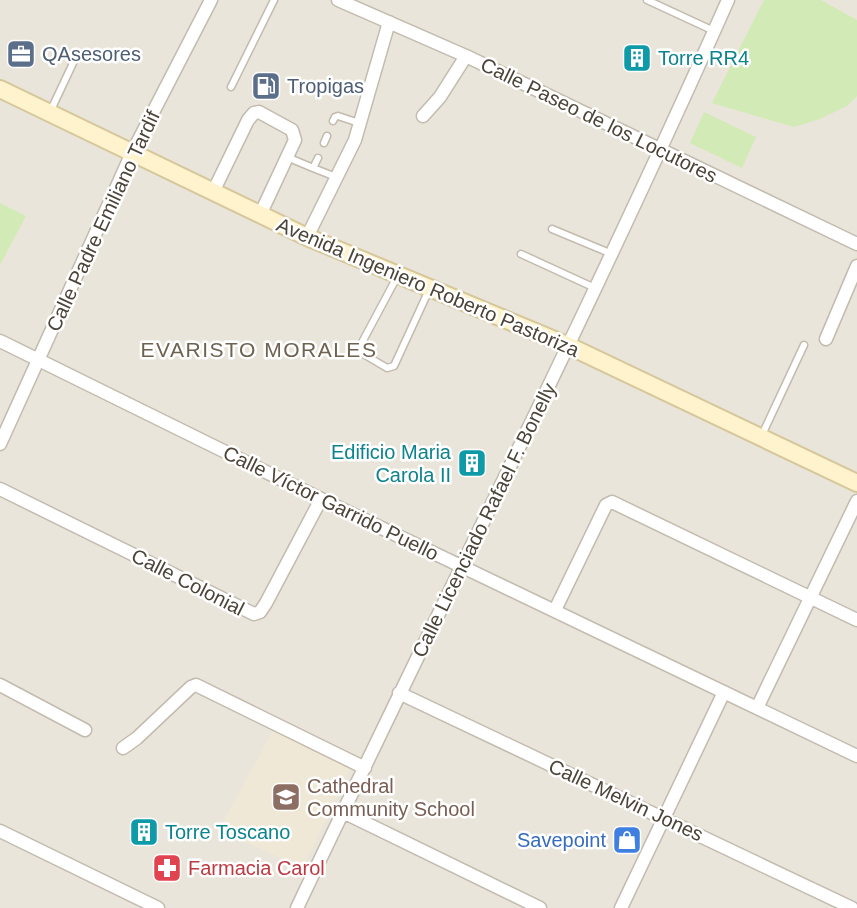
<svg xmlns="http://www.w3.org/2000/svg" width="857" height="908" font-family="Arial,sans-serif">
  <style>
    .residential { fill: #eae5da }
    .education { fill: #efe8d6 }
    .green { fill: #d2eab5 }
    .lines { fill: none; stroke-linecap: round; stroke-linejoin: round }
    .lane-casing { stroke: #c2bbae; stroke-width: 9 }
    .street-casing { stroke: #c2bbae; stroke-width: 15 }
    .secondary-casing { stroke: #d6c79b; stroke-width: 20 }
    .lane { stroke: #fff; stroke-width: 6 }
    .street { stroke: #fff; stroke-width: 12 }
    .secondary { stroke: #fff3cd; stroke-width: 16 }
    .labels { text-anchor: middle; stroke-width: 5; stroke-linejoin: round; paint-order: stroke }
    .service-label { font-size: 20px; fill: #4e5e75; stroke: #fff; text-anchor: start }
    .culture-label { font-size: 20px; fill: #0d838f; stroke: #fff; text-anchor: start }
    .street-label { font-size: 20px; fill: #4b4439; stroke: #fff }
    .education-label { font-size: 20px; fill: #785e54; stroke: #fff; text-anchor: start }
    .shop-label { font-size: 20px; fill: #366cbe; stroke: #fff; text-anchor: end }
    .health-label { font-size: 20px; fill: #be3a42; stroke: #fff; text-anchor: start }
    .neighbourhood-label { font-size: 21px; letter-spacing: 1.5px; fill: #6e6250; stroke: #fff }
  </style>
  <rect width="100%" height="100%" fill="#f6f3ec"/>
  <path class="residential" d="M0 0H857V908H0Z"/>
  <path class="education" d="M274 729 350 769 312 849 301 867 219 830Z"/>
  <path class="green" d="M764 0H821L857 20V96L847 106 820 119 794 127 712 103Z
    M704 112 756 137 742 168 690 143Z
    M0 203 26 216 0 265Z"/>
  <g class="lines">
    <g class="lane-casing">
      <path id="lane" d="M647 0 714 31
        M231 87 274 0
        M50 112 74 61
        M333 121 335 117 338 116 359 123
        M324 143 327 136
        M287 157 313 168
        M318 158 313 168 336 177
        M552 229 612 254
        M521 254 595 288
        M397 277 359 348 365 355 387 368 394 366 429 290
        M761 437 804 345"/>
    </g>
    <g class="street-casing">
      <path id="street" d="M338 0 466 56 857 244
        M423 116 440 97 466 56
        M213 192 248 120 254 113 259 112 292 130 295 140 260 215
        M307 237 355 140 389 22
        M826 339 857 266
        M0 341 321 499 857 756
        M0 444 132 153 211 0
        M0 489 254 614 260 612 266 603 321 499
        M555 610 606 505 612 502 857 620
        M0 685 85 730
        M399 693 852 908
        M757 708 857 501
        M123 748 137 738 191 687 196 685 365 768
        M343 812 540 908
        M0 831 158 908
        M297 908C441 605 592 306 728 0
        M621 908 724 692"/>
    </g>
    <g class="secondary-casing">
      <path id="secondary" d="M0 89 307 237 569 346 857 483"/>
    </g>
    <use href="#lane" class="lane"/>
    <use href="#street" class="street"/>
    <use href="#secondary" class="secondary"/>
  </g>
  <defs>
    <g id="office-square" transform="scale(1.5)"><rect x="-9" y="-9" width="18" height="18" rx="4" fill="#5c6f8a" stroke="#fff"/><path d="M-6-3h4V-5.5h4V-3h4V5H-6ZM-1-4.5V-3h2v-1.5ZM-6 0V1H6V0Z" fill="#fff"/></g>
    <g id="building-square" transform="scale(1.5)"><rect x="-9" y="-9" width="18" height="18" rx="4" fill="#0f9aa8" stroke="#fff"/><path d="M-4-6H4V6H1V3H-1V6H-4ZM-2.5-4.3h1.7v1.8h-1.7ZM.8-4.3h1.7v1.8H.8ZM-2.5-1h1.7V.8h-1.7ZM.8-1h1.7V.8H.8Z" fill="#fff"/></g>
    <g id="fuel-square" transform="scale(1.5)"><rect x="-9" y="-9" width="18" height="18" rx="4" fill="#5c6f8a" stroke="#fff"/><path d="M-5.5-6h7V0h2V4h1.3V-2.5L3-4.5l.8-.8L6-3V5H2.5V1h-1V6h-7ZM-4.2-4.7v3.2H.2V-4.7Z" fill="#fff"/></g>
    <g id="school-square" transform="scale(1.5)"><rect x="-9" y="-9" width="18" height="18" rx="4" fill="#8d6e63" stroke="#fff"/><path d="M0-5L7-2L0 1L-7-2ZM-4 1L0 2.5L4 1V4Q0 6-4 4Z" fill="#fff"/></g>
    <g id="shop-square" transform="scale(1.5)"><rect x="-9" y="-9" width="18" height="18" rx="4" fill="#3f7fe0" stroke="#fff"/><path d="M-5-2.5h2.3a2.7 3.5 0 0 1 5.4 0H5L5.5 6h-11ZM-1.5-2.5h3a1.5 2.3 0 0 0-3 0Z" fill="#fff"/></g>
    <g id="pharmacy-square" transform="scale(1.5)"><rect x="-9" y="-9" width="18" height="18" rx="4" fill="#e0444e" stroke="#fff"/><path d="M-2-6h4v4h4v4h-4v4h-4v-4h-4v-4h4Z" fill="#fff"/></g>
  </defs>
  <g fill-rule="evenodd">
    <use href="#office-square" x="21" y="54"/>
    <use href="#building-square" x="637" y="58"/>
    <use href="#fuel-square" x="266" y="86"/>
    <use href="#building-square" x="472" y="463"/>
    <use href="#school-square" x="286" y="797"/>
    <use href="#building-square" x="144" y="832"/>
    <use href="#shop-square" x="627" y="840"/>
    <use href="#pharmacy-square" x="167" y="868"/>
  </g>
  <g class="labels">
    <g class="service-label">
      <text x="42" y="61">QAsesores</text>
      <text x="287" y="93">Tropigas</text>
    </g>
    <g class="culture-label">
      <text x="658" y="65">Torre RR4</text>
      <text x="451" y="459" text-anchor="end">Edificio Maria<tspan x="451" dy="23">Carola II</tspan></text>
      <text x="165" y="839">Torre Toscano</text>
    </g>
    <g class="street-label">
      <text transform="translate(599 120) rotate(26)" y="7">Calle Paseo de los Locutores</text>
      <text transform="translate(103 221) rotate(-65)" y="7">Calle Padre Emiliano Tardif</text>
      <text transform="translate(428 287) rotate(23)" y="7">Avenida Ingeniero Roberto Pastoriza</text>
      <text transform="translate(331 503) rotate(26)" y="7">Calle Víctor Garrido Puello</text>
      <text transform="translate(484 520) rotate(-64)" y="7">Calle Licenciado Rafael F. Bonelly</text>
      <text transform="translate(188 582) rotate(27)" y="7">Calle Colonial</text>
      <text transform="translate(626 800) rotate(25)" y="7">Calle Melvin Jones</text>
    </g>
    <g class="education-label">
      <text x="307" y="793">Cathedral<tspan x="307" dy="23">Community School</tspan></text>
    </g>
    <g class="shop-label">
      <text x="606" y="847">Savepoint</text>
    </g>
    <g class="health-label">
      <text x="188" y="875">Farmacia Carol</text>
    </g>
    <g class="neighbourhood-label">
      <text x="259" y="357">EVARISTO MORALES</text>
    </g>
  </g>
</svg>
